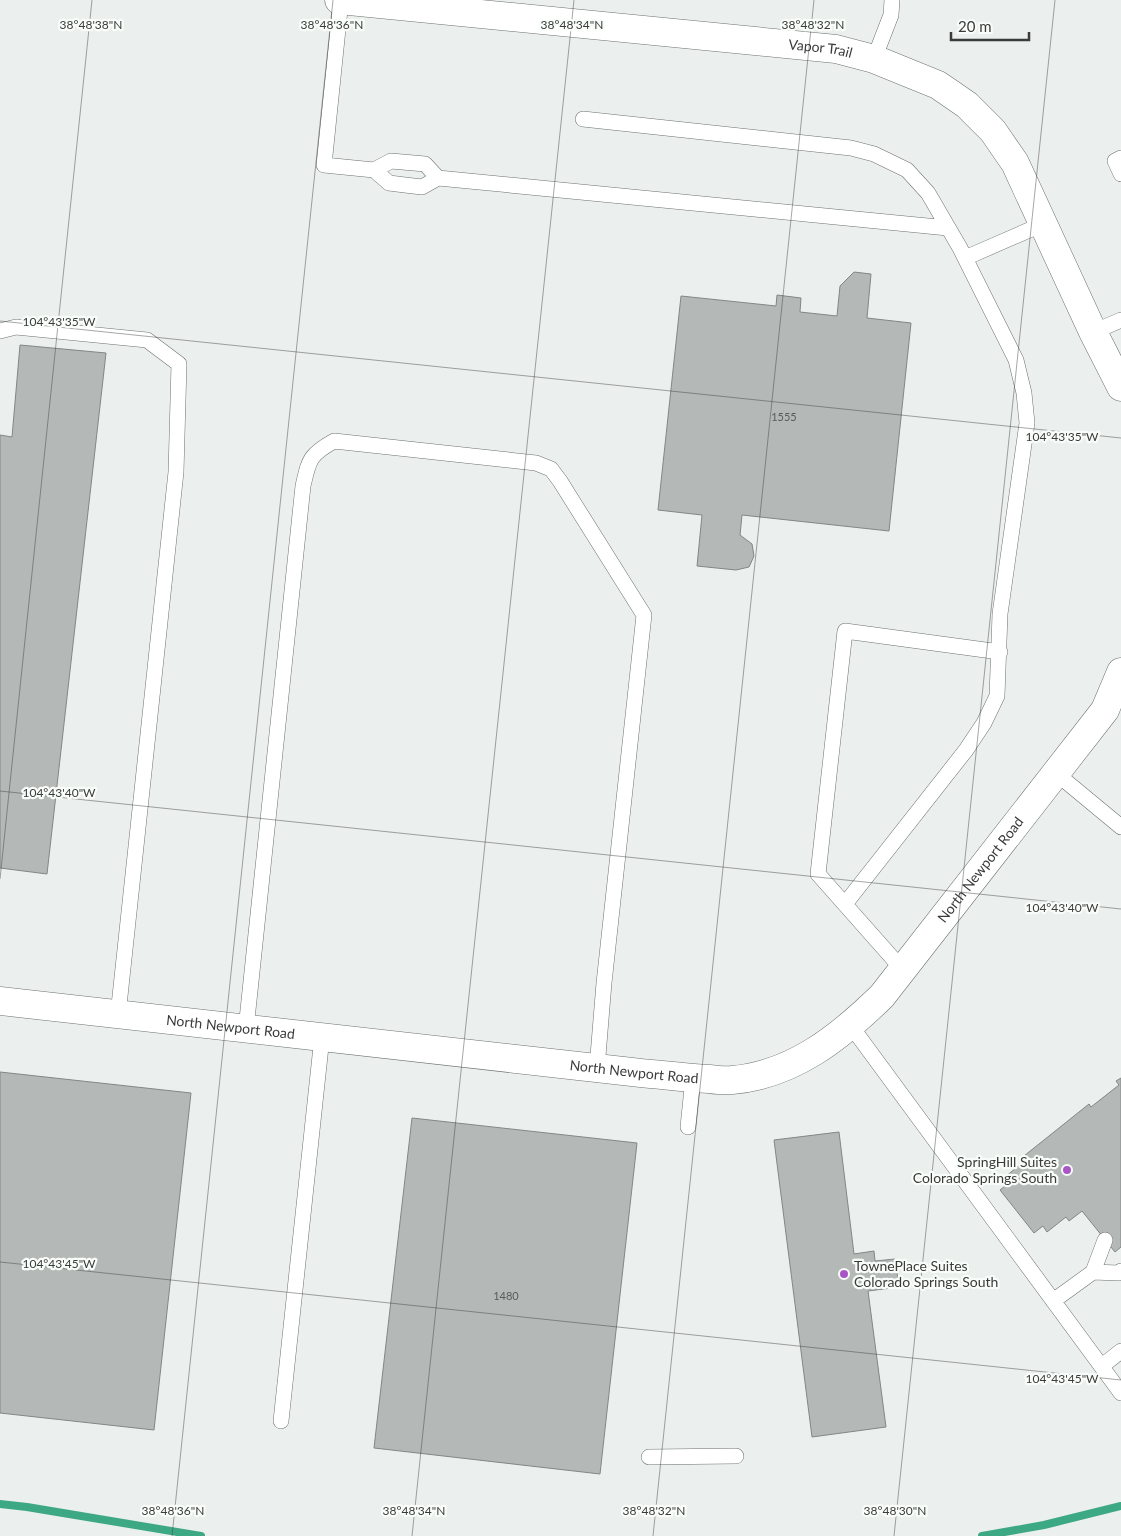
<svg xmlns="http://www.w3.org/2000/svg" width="1121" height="1536" font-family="Lato,sans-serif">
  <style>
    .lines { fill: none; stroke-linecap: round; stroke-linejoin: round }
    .stream { stroke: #3da884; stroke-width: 8 }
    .building { fill: #b4b9b7; stroke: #828785 }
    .lane-casing { stroke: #6d7270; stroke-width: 16 }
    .street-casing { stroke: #6d7270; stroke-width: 29 }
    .lane { stroke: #fff; stroke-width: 15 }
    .street { stroke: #fff; stroke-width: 28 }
    .ticks { fill: none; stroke: #3a3c3b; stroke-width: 1; stroke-opacity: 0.45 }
    .poi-dot { fill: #a955c5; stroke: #f8fdfa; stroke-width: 2 }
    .labels { text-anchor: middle; stroke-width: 4.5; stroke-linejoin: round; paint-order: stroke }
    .number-label { font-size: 11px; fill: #585b5a }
    .street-label { font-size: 14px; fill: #3a3c3b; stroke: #f8fdfa }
    .poi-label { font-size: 14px; fill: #3a3c3b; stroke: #f8fdfa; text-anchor: end }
    .ticks-label { font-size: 12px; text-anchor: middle; fill: #3a3c3b; stroke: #f8fdfa; stroke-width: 4.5; stroke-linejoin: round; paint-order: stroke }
  </style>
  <rect width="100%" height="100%" fill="#ebefed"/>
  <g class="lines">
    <path class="stream" d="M0 1504 27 1507 201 1536
      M982 1536 1044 1525 1121 1506"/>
  </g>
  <path class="building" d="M854 272 871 274 867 318 911 323 889 531 742 515 740 535 752 544 754 556 749 567 736 570 697 566 702 515 658 510 681 296 776 306 777 295 801 298 800 312 837 316 840 286Z
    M20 345 106 353 47 874 0 868V435L12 437Z
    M0 1072 191 1093 154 1430 0 1413Z
    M1121 1078V1247L1115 1252 1082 1211 1069 1221 1066 1217 1047 1232 1043 1226 1034 1233 1000 1190 1010 1182 1005 1177 1022 1163 1019 1160 1089 1104 1091 1107 1119 1085 1116 1081Z
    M412 1118 637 1143 600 1474 374 1448Z
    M839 1132 854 1254 874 1251 875 1261 895 1259 899 1287 868 1291 886 1427 812 1437 774 1140Z"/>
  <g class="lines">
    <g class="lane-casing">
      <path id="lane" d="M341 0 324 165 374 170 391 161 425 164 438 178
        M874 59 891 15 892 0
        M583 119 851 148 874 154 907 170 928 193 960 248 1016 360 1024 393 1027 423 1000 614 997 696 984 723 966 750 845 904
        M1121 158 1115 161 1121 174
        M374 170 389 183 405 185 422 187 438 178 948 228
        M965 258 1043 224
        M0 331 16 327 147 340 179 364 176 472 118 1015
        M1093 332 1121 320
        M1057 774 1121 827
        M903 970 818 874 845 631 1000 652
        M851 1026 1121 1393
        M246 1029 303 486C309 460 309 455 334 441L536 463 551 469 560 481 644 615 604 983 597 1068
        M688 1127 693 1078
        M1093 1272 1105 1240
        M1053 1301 1093 1272 1118 1273 1121 1271
        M1102 1366 1121 1351
        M281 1421 322 1037
        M649 1457 736 1456"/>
    </g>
    <g class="street-casing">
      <g id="street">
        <path id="s1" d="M339 0 836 49 874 59 938 85 967 105 993 131 1015 163 1093 332 1121 387"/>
        <path id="s2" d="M0 1001 641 1073C664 1075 686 1078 709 1079 717 1080 725 1081 732 1080 793 1075 840 1037 882 996L1105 710 1121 672"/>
      </g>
    </g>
    <use href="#lane" class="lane"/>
    <use href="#street" class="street"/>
  </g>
  <path class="ticks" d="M0 321 1121 438M0 791 1121 909M0 879 92 0M0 1262 1121 1380M172 1536 333 0M412 1536 574 0M653 1536 814 0M894 1536 1055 0"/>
  <g class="poi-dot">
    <circle cx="1067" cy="1170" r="5"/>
    <circle cx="844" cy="1274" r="5"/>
  </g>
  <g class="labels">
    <g class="number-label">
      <text x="784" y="421">1555</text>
      <text x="506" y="1300">1480</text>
    </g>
    <g class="street-label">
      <text dy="5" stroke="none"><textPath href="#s1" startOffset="484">Vapor Trail</textPath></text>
      <text dy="5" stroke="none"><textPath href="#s2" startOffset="1072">North Newport Road</textPath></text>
      <text dy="5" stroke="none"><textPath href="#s2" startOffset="232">North Newport Road</textPath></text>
      <text dy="5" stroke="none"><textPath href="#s2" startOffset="638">North Newport Road</textPath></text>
    </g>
    <g class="poi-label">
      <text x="1057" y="1167">SpringHill Suites<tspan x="1057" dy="16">Colorado Springs South</tspan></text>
      <text x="854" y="1271" text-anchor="start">TownePlace Suites<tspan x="854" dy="16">Colorado Springs South</tspan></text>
    </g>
  </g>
  <g class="ticks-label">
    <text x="91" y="29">38°48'38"N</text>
    <text x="332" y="29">38°48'36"N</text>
    <text x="572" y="29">38°48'34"N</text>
    <text x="813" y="29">38°48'32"N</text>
    <text x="59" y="326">104°43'35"W</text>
    <text x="1062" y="441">104°43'35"W</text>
    <text x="59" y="797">104°43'40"W</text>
    <text x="1062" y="912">104°43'40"W</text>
    <text x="59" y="1268">104°43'45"W</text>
    <text x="1062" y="1383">104°43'45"W</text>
    <text x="173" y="1515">38°48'36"N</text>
    <text x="414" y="1515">38°48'34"N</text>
    <text x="654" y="1515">38°48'32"N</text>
    <text x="895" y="1515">38°48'30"N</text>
  </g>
  <path d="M951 32v8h78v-8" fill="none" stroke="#3a3c3b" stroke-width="2.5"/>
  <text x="958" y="32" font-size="15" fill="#3a3c3b" stroke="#f8fdfa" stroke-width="4" paint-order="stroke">20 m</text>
</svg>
